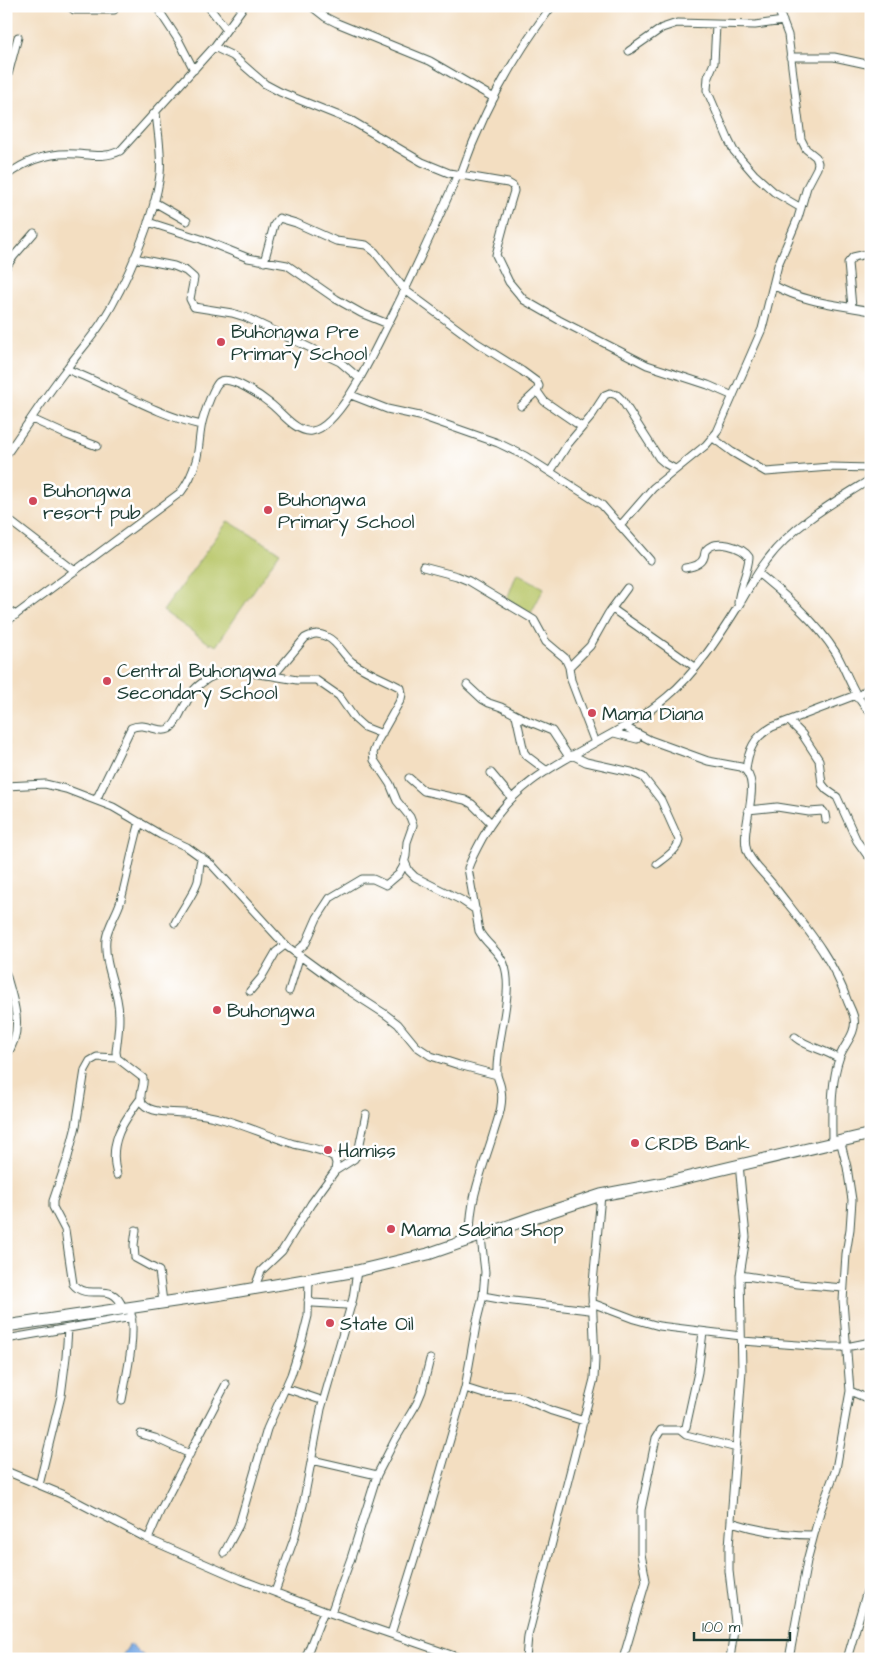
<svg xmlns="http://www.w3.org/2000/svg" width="877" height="1665" font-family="'Architects Daughter',sans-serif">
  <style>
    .green { fill: #b9c76a; stroke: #6c824f }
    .water { fill: #7babe5; stroke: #4d748c }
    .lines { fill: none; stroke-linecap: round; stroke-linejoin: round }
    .minor-casing { stroke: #3f5549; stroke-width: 9 }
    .trunk-casing { stroke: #3f5549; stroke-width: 13 }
    .minor { stroke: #fff; stroke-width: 7 }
    .trunk { stroke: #fff; stroke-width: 11 }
    .poi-dot { fill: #d1495b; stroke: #fff; stroke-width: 2 }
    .labels { text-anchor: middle; stroke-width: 5; stroke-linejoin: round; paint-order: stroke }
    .poi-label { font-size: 19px; fill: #1f3d34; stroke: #fff; text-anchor: start }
  </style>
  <rect width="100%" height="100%" fill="#fff"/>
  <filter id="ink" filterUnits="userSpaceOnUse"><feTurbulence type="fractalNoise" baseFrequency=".02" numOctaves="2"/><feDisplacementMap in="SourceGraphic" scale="10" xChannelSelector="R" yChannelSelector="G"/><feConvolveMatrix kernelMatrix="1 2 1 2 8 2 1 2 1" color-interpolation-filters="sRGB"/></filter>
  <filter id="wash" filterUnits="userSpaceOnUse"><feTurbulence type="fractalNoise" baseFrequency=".0096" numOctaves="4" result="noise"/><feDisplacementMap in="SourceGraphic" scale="20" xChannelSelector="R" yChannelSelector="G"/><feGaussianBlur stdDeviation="1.12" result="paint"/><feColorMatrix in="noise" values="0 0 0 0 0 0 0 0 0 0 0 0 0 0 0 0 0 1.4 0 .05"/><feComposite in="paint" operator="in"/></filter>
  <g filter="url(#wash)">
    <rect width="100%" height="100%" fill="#f3dec1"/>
    <path class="green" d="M228 521 280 552 216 646 211 643 210 644 163 611Z
      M517 573 544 588 531 613 507 599Z"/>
    <path class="water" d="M130 1644 147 1659H120Z"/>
  </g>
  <g filter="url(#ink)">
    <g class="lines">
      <g class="minor-casing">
        <path id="minor" d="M69 6 74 10H114
          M156 6 179 41 194 70
          M208 6 226 29
          M311 6 325 17 337 23 430 61 494 98
          M716 25 714 63 708 77 707 90 729 141 734 151 754 174 774 192 801 208
          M214 47 233 56 265 84 280 92 352 121 422 162 449 173 508 183 513 186 514 191 505 221 496 255 509 282 524 300 559 320 647 365 708 385 733 396
          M629 51 662 28 677 23 755 25 783 21
          M790 57H834L871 65
          M6 82 18 37
          M461 174C482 114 513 57 552 6
          M6 176C26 160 51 152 77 154 92 155 105 158 120 151L214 47 244 6
          M154 202 187 221
          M148 222 201 239 248 258 287 265 336 299 361 313 388 324
          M134 258 174 266 186 271 194 278 190 299 194 307 232 313 245 317 340 362 360 379
          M264 262 274 225 279 218 296 223 336 241 366 245 375 252 405 290 477 343 522 371 537 382 539 386 537 391 521 406
          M6 267 14 256 34 233
          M773 285C806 303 834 304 871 311
          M852 307 848 263 853 257 871 253
          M66 369C112 386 153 414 201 425
          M537 391 544 401 579 425
          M351 395 387 409 424 417 498 443 525 456 602 505 650 560
          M32 419 67 435 97 446
          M713 438 732 452 766 472 830 467 871 468
          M6 455C26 427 44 398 65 371 77 354 91 339 102 322 125 286 155 217 160 174 162 154 158 133 156 113
          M550 472 568 444 590 418 605 395 610 393 617 395 622 400 659 458 666 464 675 469
          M6 518 75 571
          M620 526 653 488 706 445 717 432 762 329 778 265 798 218 807 187 817 168 818 163 816 157 806 149 801 139 788 35 777 6
          M423 567 457 576 469 581 534 620 546 642 565 658 569 667 571 680 595 743
          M685 568C692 567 702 565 704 557 705 554 704 553 706 550 716 538 742 547 749 557 748 573 739 587 738 603
          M758 573C787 597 816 621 836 653 848 674 853 696 871 713
          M6 609 16 615
          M610 611 627 588
          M6 622 181 492C188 483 193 472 196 461 199 451 199 439 201 428 202 419 213 387 219 382 230 374 262 397 272 405 283 414 297 433 312 431 340 428 377 345 389 322 414 273 436 224 458 174
          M569 667 590 646 608 614 610 611 614 610 695 667
          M273 676 297 680H316L339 696 355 719 364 727 382 734
          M467 685 482 699 489 703 501 707 528 721 552 731 569 757
          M857 698 871 685
          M516 715 524 752 527 756 547 771
          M789 721 802 734 819 760 822 784 827 790 837 797 857 841 867 855
          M625 727 650 740 708 761 741 767C766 781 737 830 748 853 753 865 766 875 774 886 802 923 832 956 847 1000 849 1006 853 1012 854 1018 857 1033 845 1043 840 1056 830 1084 832 1114 832 1143
          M614 733 637 739
          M572 755 586 762 631 772 643 777 661 800 679 840C678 850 665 858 657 864
          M746 770C748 750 754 737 772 727L856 695
          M491 773 511 797
          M409 778 424 791 465 800 472 804 491 823
          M6 786 45 784 66 789 113 807 161 835 187 847 212 865 285 945 337 983 385 1014 398 1024 416 1046 431 1056 459 1065 497 1075C498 1080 501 1085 501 1090 504 1105 497 1121 493 1135 483 1168 467 1205 471 1240
          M96 800 131 728C145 721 158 734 169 729 175 726 179 716 182 710 186 704 189 696 194 690 198 685 203 682 209 678 231 667 251 674 273 676L305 638C314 633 318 633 327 637 338 642 343 655 352 662 367 673 385 679 401 688L402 694 401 699 378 740 373 753 374 760 390 784 397 801 410 817 413 825 407 842 406 856 403 867 399 874 386 885 373 879H362L330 898 317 918 306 943 296 952
          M748 810 777 807 809 812 823 811 825 814 826 820
          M140 822C132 848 128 874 121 900 117 914 108 925 106 939 104 960 113 980 117 999 121 1017 118 1034 116 1052L117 1058 143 1078C145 1086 137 1096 143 1104 152 1114 175 1112 187 1113 225 1115 258 1133 294 1144 307 1147 322 1149 334 1157L336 1163 335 1171 311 1204 282 1251 261 1271 254 1289
          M405 862 409 871 415 877 461 900 476 910
          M175 923C181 911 195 892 198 881 200 872 198 866 202 857
          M6 974C14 1002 25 1030 6 1056
          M250 991 261 978 276 952 285 945
          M289 991 300 955
          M795 1037C808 1048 825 1049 839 1059
          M117 1058 97 1057 90 1061 85 1070 76 1126 68 1157 53 1201V1207L65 1230 73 1284C88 1303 112 1278 123 1308
          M497 1075C495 1043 515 992 504 964 499 951 485 943 479 931L468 868C472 857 477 848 483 837 523 762 605 749 667 697 696 673 719 637 739 605 748 590 756 574 767 560 793 525 834 502 871 479
          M335 1171 354 1159 358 1153 366 1114
          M117 1175C108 1143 122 1123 141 1098
          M136 1230 134 1245 135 1258 159 1271 163 1302
          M740 1275 798 1284 843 1288
          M483 1296 505 1300 589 1310
          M308 1300 313 1303 346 1305
          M592 1303 634 1319 659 1326 741 1336
          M6 1339 132 1317
          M742 1341 826 1347H846L871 1342
          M285 1388 318 1399
          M465 1388 484 1394 517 1396 552 1411 584 1421
          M850 1391 871 1400
          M122 1400C127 1372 135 1341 131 1313
          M682 1430 681 1431 686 1435 737 1448
          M141 1434 155 1438 190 1454
          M312 1460 377 1475
          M6 1471 66 1496 148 1539 242 1580 324 1611 463 1659
          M39 1485 61 1396 66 1357 68 1329
          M731 1522C759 1531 785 1535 813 1535
          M148 1539 161 1509 226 1384
          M224 1553 239 1525 267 1429 291 1375 301 1344 308 1316 309 1279
          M275 1592 295 1536 303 1505 321 1409 353 1298 357 1271
          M331 1613 351 1558 377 1475 395 1440 417 1403 422 1391 430 1359
          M391 1634 429 1512 465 1388 477 1320 483 1296 485 1272 481 1237
          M305 1659 324 1611
          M526 1659 528 1636 594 1379 595 1359 592 1294 601 1195
          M623 1659 646 1581 641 1554V1510L656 1438 661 1430H682L686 1427 698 1372 703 1332
          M730 1659 735 1622 729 1571V1547L742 1371 740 1275 746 1237 739 1164
          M789 1659 807 1561 820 1512 836 1469 850 1391 843 1301 846 1254 850 1229 852 1200 847 1167 840 1140
          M847 1659 871 1577"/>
      </g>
      <g class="trunk-casing">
        <path id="trunk" d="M6 1326 222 1294 357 1271 428 1254 537 1216 601 1195 664 1183 871 1134"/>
      </g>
      <use href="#minor" class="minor"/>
      <use href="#trunk" class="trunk"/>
    </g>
  </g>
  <g class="poi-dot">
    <circle cx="221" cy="342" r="5"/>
    <circle cx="33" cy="501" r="5"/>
    <circle cx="268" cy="510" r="5"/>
    <circle cx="107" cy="681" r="5"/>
    <circle cx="592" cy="713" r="5"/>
    <circle cx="217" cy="1010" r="5"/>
    <circle cx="635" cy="1143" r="5"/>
    <circle cx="328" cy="1150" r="5"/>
    <circle cx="391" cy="1229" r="5"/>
    <circle cx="330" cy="1323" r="5"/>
  </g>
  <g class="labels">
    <g class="poi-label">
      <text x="231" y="338">Buhongwa Pre<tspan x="231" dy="22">Primary School</tspan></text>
      <text x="43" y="497">Buhongwa<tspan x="43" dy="22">resort pub</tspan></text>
      <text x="278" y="506">Buhongwa<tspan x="278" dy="22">Primary School</tspan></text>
      <text x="117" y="677">Central Buhongwa<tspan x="117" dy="22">Secondary School</tspan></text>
      <text x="602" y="720">Mama Diana</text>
      <text x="227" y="1017">Buhongwa</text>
      <text x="645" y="1150">CRDB Bank</text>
      <text x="338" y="1157">Hamiss</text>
      <text x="401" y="1236">Mama Sabina Shop</text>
      <text x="340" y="1330">State Oil</text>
    </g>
  </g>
  <rect width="877" height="1665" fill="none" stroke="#fff" stroke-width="25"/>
  <path d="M694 1632v8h96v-8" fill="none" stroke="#1f3d34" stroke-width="2.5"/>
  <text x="702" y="1632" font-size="15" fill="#1f3d34" stroke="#ffffff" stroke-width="4" paint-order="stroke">100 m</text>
</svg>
